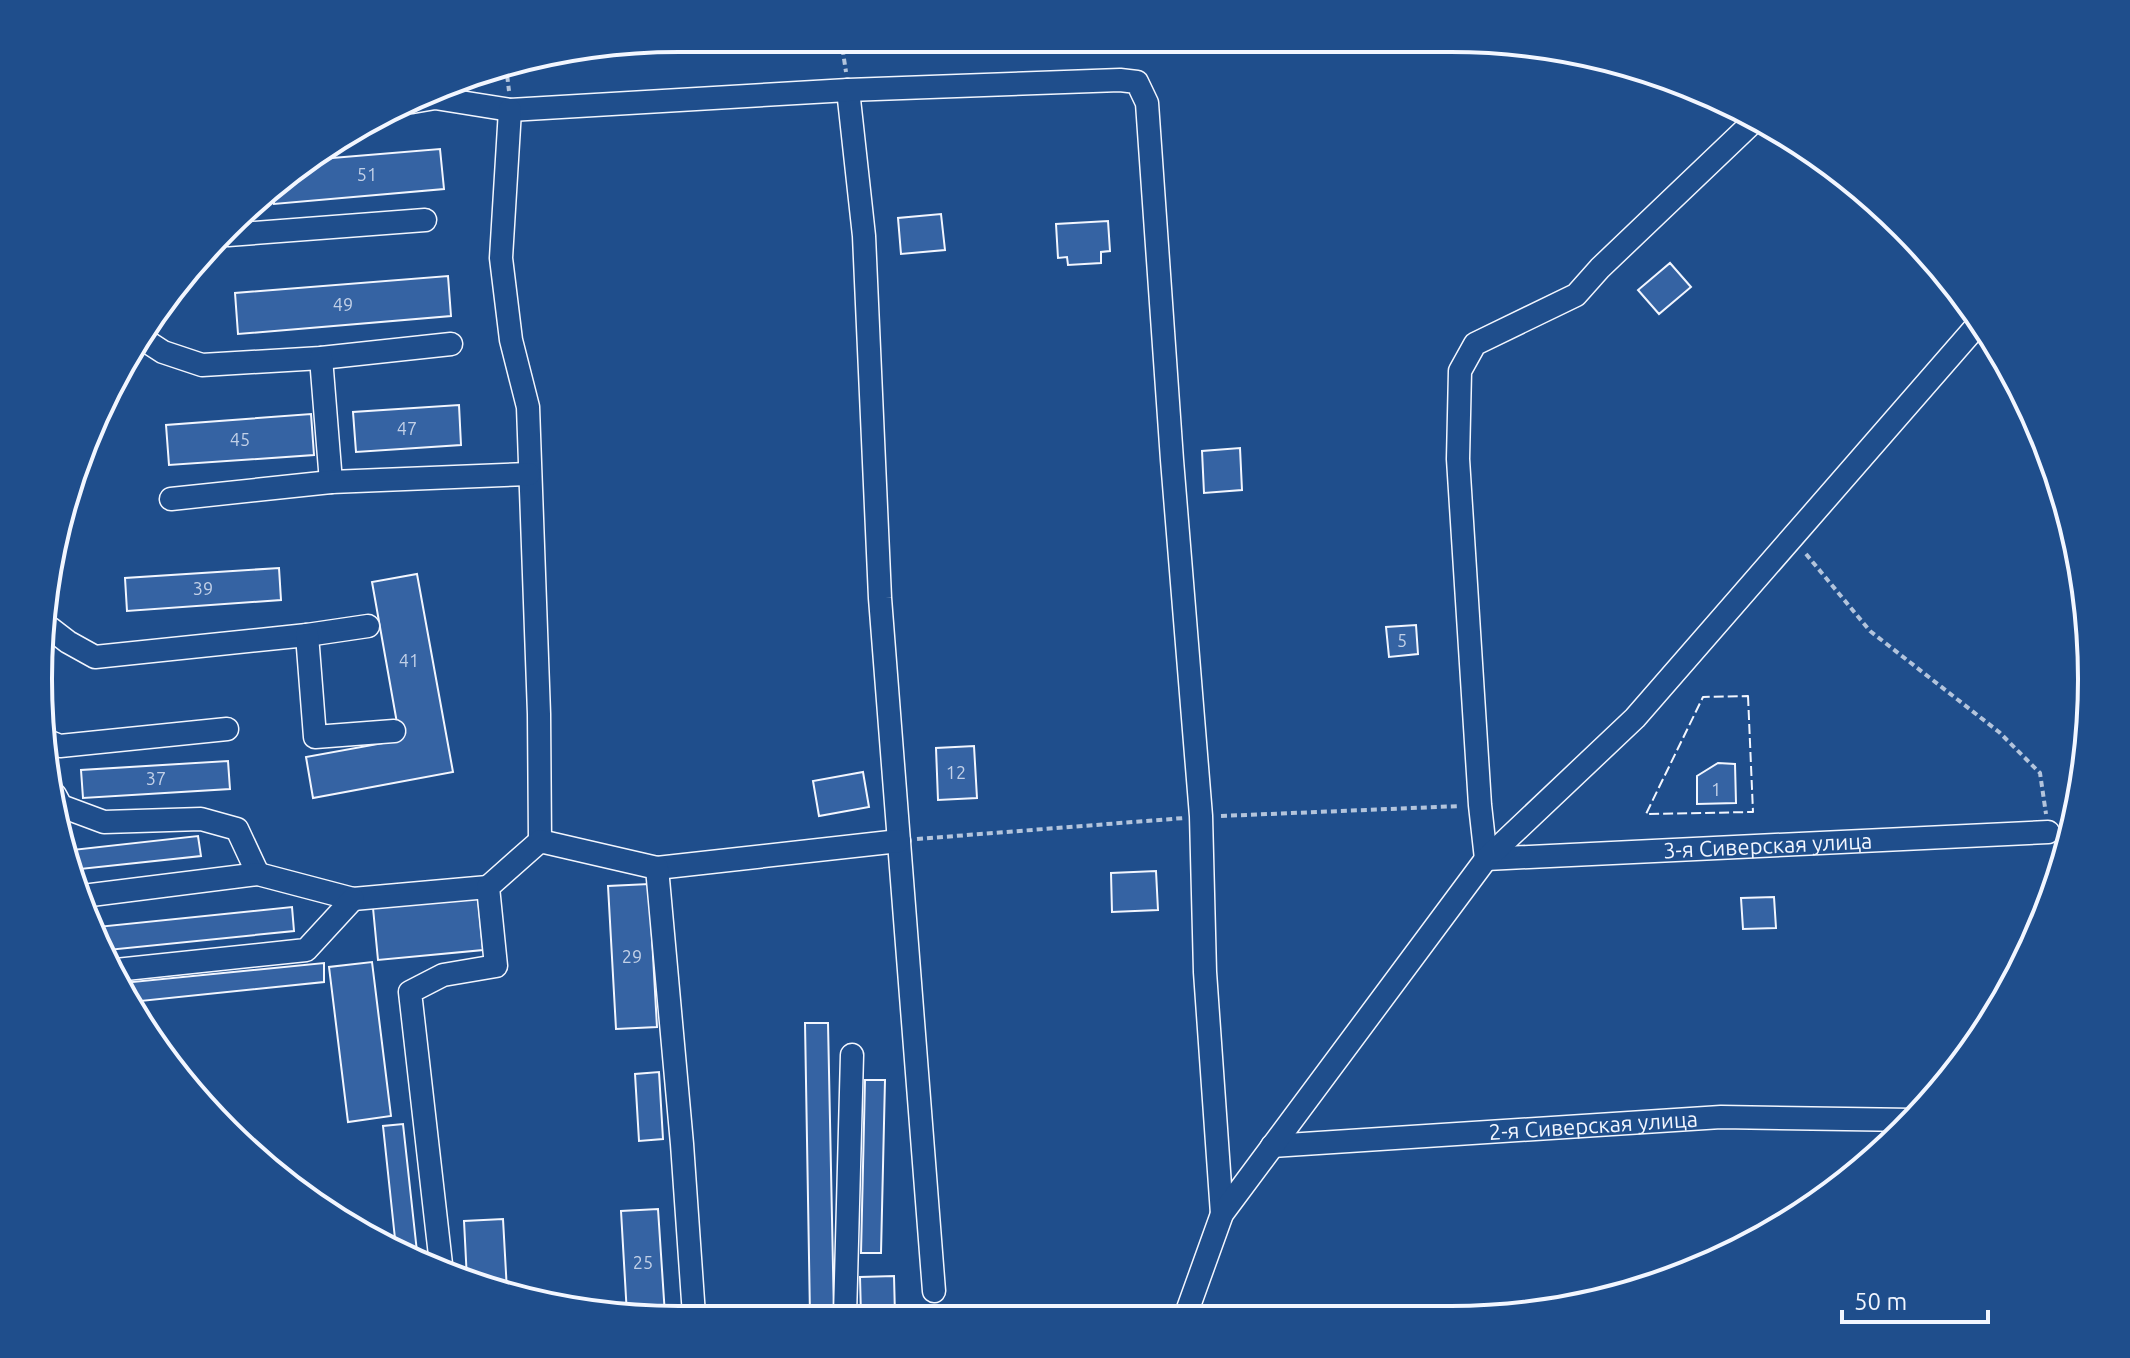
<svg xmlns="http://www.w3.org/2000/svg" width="2130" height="1358" font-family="Ubuntu,sans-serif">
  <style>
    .building { fill: #3563a3; stroke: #f2f6ff; stroke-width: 2 }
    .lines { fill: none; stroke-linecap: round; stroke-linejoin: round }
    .minor-casing { stroke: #f2f6ff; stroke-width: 25 }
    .path { stroke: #b3c4dc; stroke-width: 4; stroke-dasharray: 6 4; stroke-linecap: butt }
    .minor { stroke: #1f4e8c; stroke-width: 22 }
    .fence { stroke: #f2f6ff; stroke-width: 2; stroke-dasharray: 10 4; stroke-linecap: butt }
    .labels { text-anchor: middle; stroke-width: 6; stroke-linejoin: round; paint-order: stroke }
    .number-label { font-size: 18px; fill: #c3d1e8 }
    .street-label { font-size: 22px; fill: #f2f6ff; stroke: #1f4e8c }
    .rim { fill: none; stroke: #f2f6ff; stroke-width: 4 }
  </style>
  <rect width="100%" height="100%" fill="#1f4e8c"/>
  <path class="building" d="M440 149 444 189 274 204 273 192 308 160Z
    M941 214 945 250 901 254 898 218Z
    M1108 221 1110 251 1101 252V263L1068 265 1067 257 1058 258 1056 224Z
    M1670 263 1691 287 1659 314 1638 290Z
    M448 276 451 316 238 334 235 293Z
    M459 405 461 445 356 452 353 412Z
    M311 414 314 455 169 465 166 425Z
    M1240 448 1242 490 1204 493 1202 451Z
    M279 568 281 600 127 611 125 578Z
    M417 574 453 772 313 798 306 757 400 740 372 582Z
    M1416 625 1418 654 1389 657 1386 627Z
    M974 746 977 798 938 800 936 748Z
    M228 761 230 789 83 798 81 770Z
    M1718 763 1735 764 1736 803 1697 804V776Z
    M863 772 869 807 819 816 813 781Z
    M198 836 201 856 71 870 63 851Z
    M1156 871 1158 910 1112 912 1111 873Z
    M649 884 657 1027 616 1029 608 886Z
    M1774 897 1776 928 1743 929 1741 898Z
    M478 898 483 950 378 960 373 908Z
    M292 907 294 931 108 950 97 927Z
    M372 962 391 1116 348 1122 329 967Z
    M324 963V982L131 1002 122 983Z
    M805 1023H828L834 1316H810Z
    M659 1072 663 1139 639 1141 635 1074Z
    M865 1080H885L881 1253H861Z
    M403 1124 418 1261 396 1248 383 1126Z
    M658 1209 665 1315H627L621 1211Z
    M503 1219 507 1291 467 1280 464 1221Z
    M894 1276 895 1315 861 1316 860 1277Z"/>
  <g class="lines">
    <g class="minor-casing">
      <g id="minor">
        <path d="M848 90 864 236 880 598 934 1291"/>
        <path d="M412 102 435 98 510 110 848 90 1120 80 1137 82 1147 103 1172 460 1201 816 1205 972 1222 1214"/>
        <path d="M510 110 501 258 511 340 528 407 539 714 540 841"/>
        <path d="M228 235 425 220"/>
        <path d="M143 339 163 352 202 365 321 358 451 344"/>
        <path d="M321 358 331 482"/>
        <path d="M171 499 331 482 529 474"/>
        <path d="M42 622 68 642 95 657 307 635 368 626"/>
        <path d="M307 635 315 737 394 731"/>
        <path d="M50 742 60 746 227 729"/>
        <path d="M55 795 61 806 104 822 201 819 237 829 258 874"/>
        <path d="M1486 859 1480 805 1458 459 1460 371 1475 344 1576 295 1600 268 1753 122"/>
        <path id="s1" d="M1486 859 2048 832"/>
        <path d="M657 868 899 841"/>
        <path d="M83 896 258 874 353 899 488 887"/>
        <path d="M116 970 306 950 353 899"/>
        <path id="s2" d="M1272 1146 1721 1117 1913 1120"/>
        <path d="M442 1273 410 992 443 975 496 966 488 887 540 841 657 868 682 1144 694 1315"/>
        <path d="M845 1316 852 1055"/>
        <path d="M1185 1317 1222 1214 1486 859 1635 718 1980 322"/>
      </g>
    </g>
    <path class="path" d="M841 39 846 72
      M506 66 509 91
      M1806 554 1870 631 1999 732 2040 773 2046 814
      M1221 816 1460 806
      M917 839 1184 818"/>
    <use href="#minor" class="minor"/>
    <path class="fence" d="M1748 696 1753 812 1646 814 1703 697Z"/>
  </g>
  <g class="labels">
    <g class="number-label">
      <text x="367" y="181">51</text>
      <text x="343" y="311">49</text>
      <text x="407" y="435">47</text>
      <text x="240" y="446">45</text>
      <text x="203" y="595">39</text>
      <text x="1402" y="647">5</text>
      <text x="409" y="667">41</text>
      <text x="956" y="779">12</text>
      <text x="156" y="785">37</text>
      <text x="1716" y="796">1</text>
      <text x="632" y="963">29</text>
      <text x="643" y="1269">25</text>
    </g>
    <g class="street-label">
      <text dy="8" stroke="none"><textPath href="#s1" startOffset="282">3-я Сиверская улица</textPath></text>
      <text dy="8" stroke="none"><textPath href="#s2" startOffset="322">2-я Сиверская улица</textPath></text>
    </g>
  </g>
  <path d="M0 0H2130V1358H0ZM679 52H1451A627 627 0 0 1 2078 679V679A627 627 0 0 1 1451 1306H679A627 627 0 0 1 52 679V679A627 627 0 0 1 679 52Z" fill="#1f4e8c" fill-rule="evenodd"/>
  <path class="rim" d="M679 52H1451A627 627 0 0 1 2078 679V679A627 627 0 0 1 1451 1306H679A627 627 0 0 1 52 679V679A627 627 0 0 1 679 52Z"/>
  <path d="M1842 1310v12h146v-12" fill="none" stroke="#f2f6ff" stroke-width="4"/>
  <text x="1854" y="1310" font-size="24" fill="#f2f6ff" stroke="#1f4e8c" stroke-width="6" paint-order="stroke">50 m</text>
</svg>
